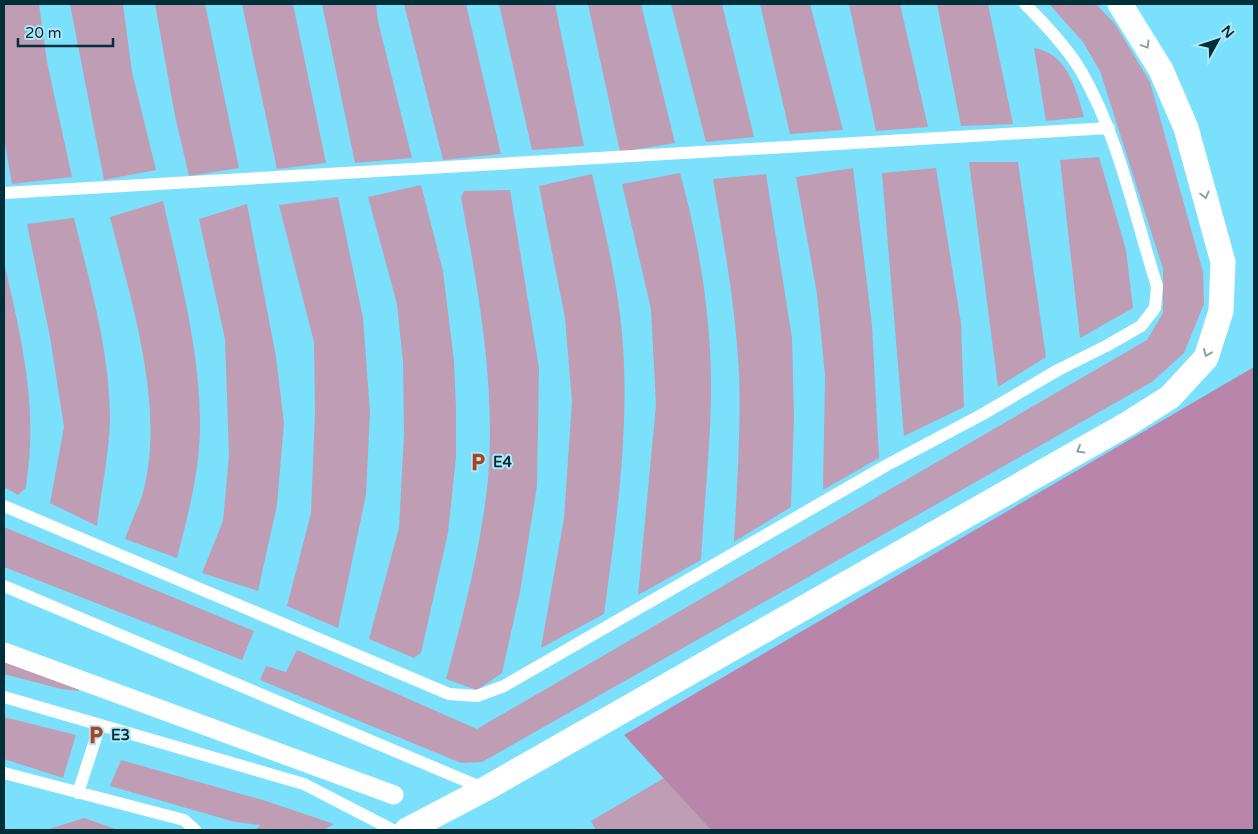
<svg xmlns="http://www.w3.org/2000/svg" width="1258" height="834" font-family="'Varela Round',sans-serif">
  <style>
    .green { fill: #bf9db4 }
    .forest { fill: #ba85aa }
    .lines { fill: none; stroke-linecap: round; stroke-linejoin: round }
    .service { stroke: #fff; stroke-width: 12 }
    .pedestrian { stroke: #fff; stroke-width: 19 }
    .minor { stroke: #fff; stroke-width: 25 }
    .oneway { stroke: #8ca1a6 }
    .labels { text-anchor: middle; stroke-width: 4; stroke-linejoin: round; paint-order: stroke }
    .poi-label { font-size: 15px; font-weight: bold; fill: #002f3a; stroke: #afe7f8; text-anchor: start }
  </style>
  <rect width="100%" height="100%" fill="#7be0fc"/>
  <path class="green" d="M4 4H39L47 62 72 177 12 184 4 137Z
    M70 4H123L132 72 156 170 104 180Z
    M155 4H205L239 168 189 176 175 116Z
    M242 4H293L326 163 277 169Z
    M322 4H376L378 21 412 158 355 163Z
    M404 4H466L501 154 443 160Z
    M499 4H555L584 146 532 150Z
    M588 4H641L675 143 620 152Z
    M671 4H722L754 137 706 142Z
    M760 4H810L843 130 790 134Z
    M849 4H900L928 127 876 131Z
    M937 4H988L1013 124 961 126Z
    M1049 4H1096L1115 24 1150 82 1203 272 1204 304 1184 353 1152 382 482 762 461 763 260 680 266 666 286 672 297 650 477 729 1147 340 1163 313V269L1100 71 1083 42Z
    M1034 48C1067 53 1076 88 1084 117L1046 121Z
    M1099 157 1126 250 1133 308 1080 338 1060 160Z
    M969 162H1018L1046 357 998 387Z
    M853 168 872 325 879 458 823 490 825 375 817 294 796 177Z
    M936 168 961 323 964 407 904 436 882 173Z
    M680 173C700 245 712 322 711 397 710 452 704 506 701 560L638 595 656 405 651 309 622 184Z
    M592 174C605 231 619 287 623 346 629 436 616 525 604 614L541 648 564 518 572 402 565 318 539 186Z
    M766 174 792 338 794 417 791 507 734 542C737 486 741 430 739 375 736 309 724 244 713 179Z
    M421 185 443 271 454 361 456 407V457L448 533 421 653 414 658 369 639 399 528 404 434 403 363 397 304 368 197Z
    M510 190 539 368 537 486 520 592 502 673 477 690 446 679C464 613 481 547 488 479 496 384 478 289 461 197L464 191Z
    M338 197 363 318 370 412 366 495 338 628 287 606 311 513 315 411 314 342 279 205Z
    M163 201C179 273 199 345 200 419 201 466 189 512 177 558L125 539C130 525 137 510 142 496 167 410 131 301 110 217Z
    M247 204 276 357 284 423 277 505 258 591 202 573 223 521 229 455 225 339 199 219Z
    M74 218C90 284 110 351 110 420 109 455 101 491 97 526L50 503 64 427 50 337 27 224Z
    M4 263C18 322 33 385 30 446 30 460 27 474 26 488L18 495 4 487Z
    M4 527 254 631 242 660 4 567Z
    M4 661 76 684 79 691 61 689 4 674Z
    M4 717 76 735 63 778 4 759Z
    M121 760 266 801 334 824 323 830H255L261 825 235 822 110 786Z
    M664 778 711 830H596L591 821Z
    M84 818 118 830H46Z"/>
  <path class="forest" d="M1254 367V830H711L624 735Z"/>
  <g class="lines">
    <path class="service" d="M4 193 1109 128
      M4 506 449 694 477 696 504 686 887 465 983 414 1058 370 1108 345 1141 326 1155 308 1157 286C1134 214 1119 137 1081 71 1066 46 1045 24 1025 4
      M4 586 485 789
      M4 697 304 784 393 830
      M4 773 184 820 195 830
      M78 793 100 725"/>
    <path class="pedestrian" d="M4 652 394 795"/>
    <path class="minor" d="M407 830 485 789 1129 423 1170 397 1206 358 1221 311 1223 262 1186 128 1161 70 1120 4"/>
  </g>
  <defs><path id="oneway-chevron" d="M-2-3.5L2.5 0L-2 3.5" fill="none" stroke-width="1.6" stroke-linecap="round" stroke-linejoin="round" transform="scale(1.25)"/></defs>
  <g class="oneway">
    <use href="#oneway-chevron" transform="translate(1146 45) rotate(59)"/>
    <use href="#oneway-chevron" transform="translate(1205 195) rotate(75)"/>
    <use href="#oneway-chevron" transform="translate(1207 353) rotate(113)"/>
    <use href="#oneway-chevron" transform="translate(1080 450) rotate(150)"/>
  </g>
  <defs>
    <g id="parking-bare" transform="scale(1.5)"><path d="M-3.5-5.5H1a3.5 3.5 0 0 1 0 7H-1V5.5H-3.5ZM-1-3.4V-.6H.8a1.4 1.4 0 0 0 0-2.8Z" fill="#aa4321" stroke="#afe7f8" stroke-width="2.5" paint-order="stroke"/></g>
  </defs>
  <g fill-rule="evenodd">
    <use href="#parking-bare" x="478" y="462"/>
    <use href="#parking-bare" x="96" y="735"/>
  </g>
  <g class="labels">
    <g class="poi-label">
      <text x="493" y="467">E4</text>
      <text x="111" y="740">E3</text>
    </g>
  </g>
  <rect width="1258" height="834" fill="none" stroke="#002f3a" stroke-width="10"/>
  <g transform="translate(1218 40) rotate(50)" stroke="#afe7f8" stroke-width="4" paint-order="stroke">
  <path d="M0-4L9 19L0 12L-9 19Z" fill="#002f3a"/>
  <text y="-8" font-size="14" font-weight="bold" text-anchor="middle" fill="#002f3a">N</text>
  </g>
  <path d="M18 38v8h95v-8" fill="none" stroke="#002f3a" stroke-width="2.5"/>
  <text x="25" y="38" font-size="15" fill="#002f3a" stroke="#afe7f8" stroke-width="4" paint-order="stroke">20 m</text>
</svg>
